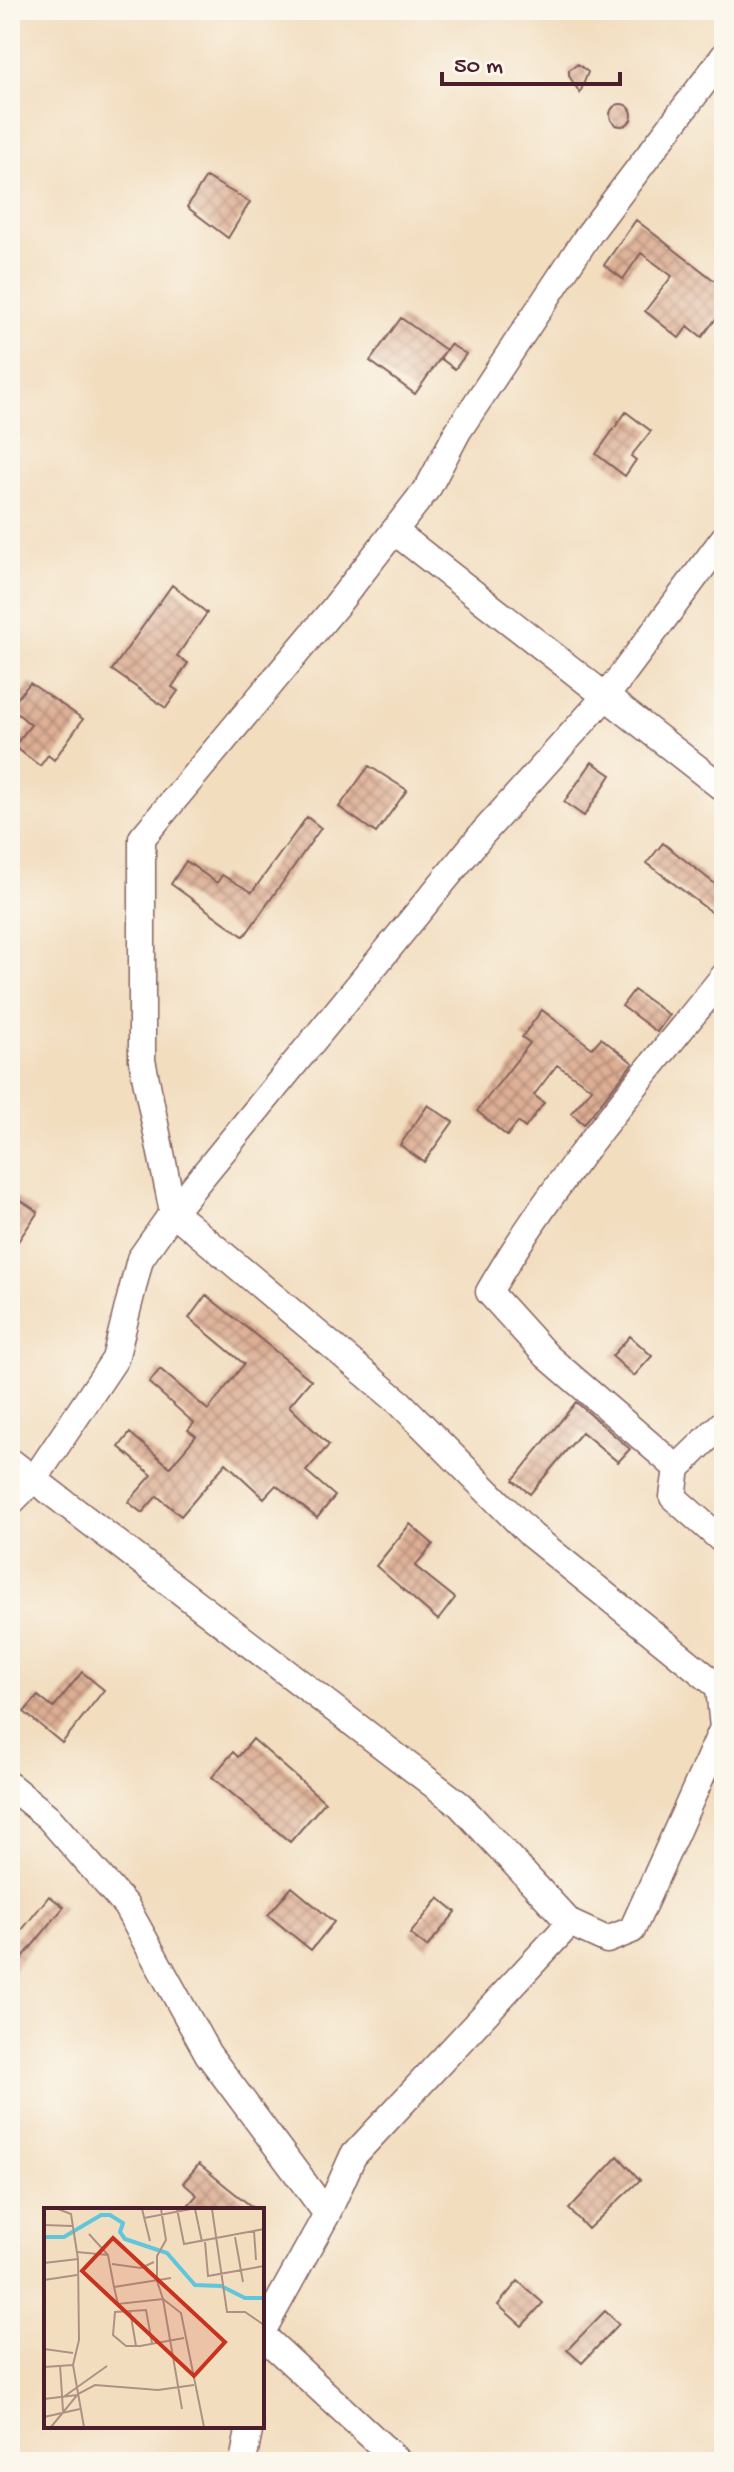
<svg xmlns="http://www.w3.org/2000/svg" width="734" height="2472" font-family="'Gochi Hand',sans-serif">
  <style>
    .building { fill: url(#building-cross-hatch) }
    .lines { fill: none; stroke-linecap: round; stroke-linejoin: round }
    .street-casing { stroke: #85625f; stroke-width: 29 }
    .street { stroke: #fff; stroke-width: 26 }
    .inset-river { fill: none; stroke: #5fc6dc; stroke-width: 4 }
    .inset-road { fill: none; stroke: #af9184; stroke-width: 2 }
    .view { fill: #c8321e; fill-opacity: 0.15; stroke: #c8321e; stroke-width: 4 }
    .inset-edge { fill: none; stroke: #4a1f2b; stroke-width: 4 }
  </style>
  <defs>
    <pattern id="building-cross-hatch" width="8" height="8" patternUnits="userSpaceOnUse" patternTransform="scale(2)"><rect width="8" height="8" fill="#ddaf94"/><path d="M0 0l8 8M0 8l8-8" fill="none" stroke="#b58e79"/></pattern>
  </defs>
  <rect width="100%" height="100%" fill="#fbf7ec"/>
  <filter id="ink" filterUnits="userSpaceOnUse"><feTurbulence type="fractalNoise" baseFrequency=".0125" numOctaves="2"/><feDisplacementMap in="SourceGraphic" scale="16" xChannelSelector="R" yChannelSelector="G"/><feConvolveMatrix kernelMatrix="1 2 1 2 8 2 1 2 1" color-interpolation-filters="sRGB"/></filter>
  <filter id="wash" filterUnits="userSpaceOnUse"><feTurbulence type="fractalNoise" baseFrequency=".006" numOctaves="4" result="noise"/><feDisplacementMap in="SourceGraphic" scale="32" xChannelSelector="R" yChannelSelector="G"/><feGaussianBlur stdDeviation="1.8" result="paint"/><feColorMatrix in="noise" values="0 0 0 0 0 0 0 0 0 0 0 0 0 0 0 0 0 1.4 0 .05"/><feComposite in="paint" operator="in"/></filter>
  <g filter="url(#wash)">
    <rect width="100%" height="100%" fill="#f2ddbf"/>
    <g id="blocks">
      <path class="building" d="M578 64 588 72 580 93 569 76V70Z
        M610 115a11 11 0 1 1 22 0a11 11 0 1 1-22 0Z
        M206 177 250 202 228 238 187 207Z
        M636 220 724 288V308L702 337 688 326 679 338 645 311 672 276 641 253 623 279 604 265Z
        M401 318 446 350 415 394 370 361Z
        M450 344 466 354 455 369 440 358Z
        M626 412 651 431 631 456 636 460 625 476 596 454Z
        M172 585 207 613 177 656 188 663 172 687 178 691 166 708 112 670Z
        M30 683 83 719 54 760 48 755 40 766 14 746 31 725 10 707Z
        M592 762 611 775 584 816 564 802Z
        M369 766 407 790 376 833 339 807Z
        M307 817 321 828 246 934 243 936 171 884 186 861 217 883 222 875 252 892Z
        M663 843 724 891V922L647 863Z
        M634 990 669 1015 657 1032 622 1006Z
        M542 1010 592 1048 601 1038 633 1063 584 1124 571 1113 592 1089 557 1065 534 1095 544 1103 525 1128 518 1122 507 1136 477 1111 530 1043 522 1037Z
        M428 1105 453 1122 424 1162 400 1145Z
        M10 1193 38 1212 10 1253Z
        M206 1295 311 1380 289 1406 329 1445 306 1471 335 1496 317 1518 276 1485 264 1498 226 1463 181 1516 157 1496 142 1513 128 1502 152 1475 119 1447 130 1433 170 1467 196 1436 188 1430 194 1423 149 1383 160 1369 208 1410 244 1364 189 1318Z
        M630 1336 652 1356 634 1376 612 1356Z
        M576 1402 630 1449 618 1462 582 1432 530 1494 513 1480Z
        M410 1524 433 1544 415 1566 455 1598 438 1620 376 1566Z
        M82 1672 104 1690 62 1743 24 1712 38 1696 53 1708Z
        M253 1739 325 1802 290 1842 212 1777 233 1752 238 1757Z
        M292 1887 334 1922 311 1950 268 1915Z
        M49 1896 64 1907 10 1973V1945Z
        M439 1898 456 1912 427 1947 410 1934Z
        M618 2156 640 2180 588 2229 569 2209Z
        M199 2164 227 2187 256 2210H184L197 2195 183 2183Z
        M518 2281 543 2303 522 2326 498 2305Z
        M605 2311 619 2324 582 2363 567 2350Z"/>
    </g>
  </g>
  <g filter="url(#ink)">
    <use href="#blocks" fill-opacity="0" stroke="#85625f" stroke-width="2"/>
    <g class="lines">
      <g class="street-casing">
        <path id="street" d="M394 531 724 789
          M724 1422 677 1468 673 1497 724 1542
          M10 1461 460 1805 570 1923 353 2156 327 2214 262 2332
          M677 1468 547 1356 489 1292C554 1179 642 1078 724 976
          M10 1503 35 1478 115 1359 140 1259 173 1212 142 1060V838L335 607 429 486 458 431 589 234 724 56
          M10 1786 48 1817 126 1906 208 2054 327 2214
          M570 1923 607 1940 632 1930 723 1728 719 1687 531 1535 400 1403 173 1212 483 833 607 695 724 538
          M262 2335 399 2462
          M243 2462 250 2426"/>
      </g>
      <use href="#street" class="street"/>
    </g>
  </g>
  <g transform="translate(44 2208)">
    <rect width="220" height="220" fill="#f2ddbf"/>
    <path class="inset-river" d="M0 29H20L57 7H66L79 15 76 24 81 31 123 45 151 77 177 78 201 90H220"/>
    <path class="inset-road" d="M14 1 27 6 34 51 35 132 29 157 40 219M98 1 106 33M117 1 122 32 113 48V73L119 91 137 105 160 219M133 1 140 36 220 21M151 1 158 34M168 1 183 104H201L220 117M100 10 147 1M0 17 28 18M210 23 212 52M45 26 64 47 70 79 127 70M191 29 199 74M161 34 164 68 220 58M33 44 64 47M0 55 34 51M68 56 97 60 110 54M0 72 33 67M70 79 74 96 119 91 138 201M86 103 92 138M108 135 102 102 71 104 69 127 82 138H96L140 130M0 141 29 145M16 157 19 203M0 159 29 157M18 190 63 158M0 191 33 187M0 209 36 201M7 219 34 186 51 177 114 182 150 177"/>
    <path class="view" d="M69 30 181 134 150 168 38 63Z"/>
    <rect width="220" height="220" class="inset-edge"/>
  </g>
  <rect width="734" height="2472" fill="none" stroke="#fbf7ec" stroke-width="40"/>
  <path d="M442 72v12h178v-12" fill="none" stroke="#4a1f2b" stroke-width="4"/>
  <text x="454" y="72" font-size="24" fill="#4a1f2b" stroke="#fbf7ec" stroke-width="6" paint-order="stroke">50 m</text>
</svg>
